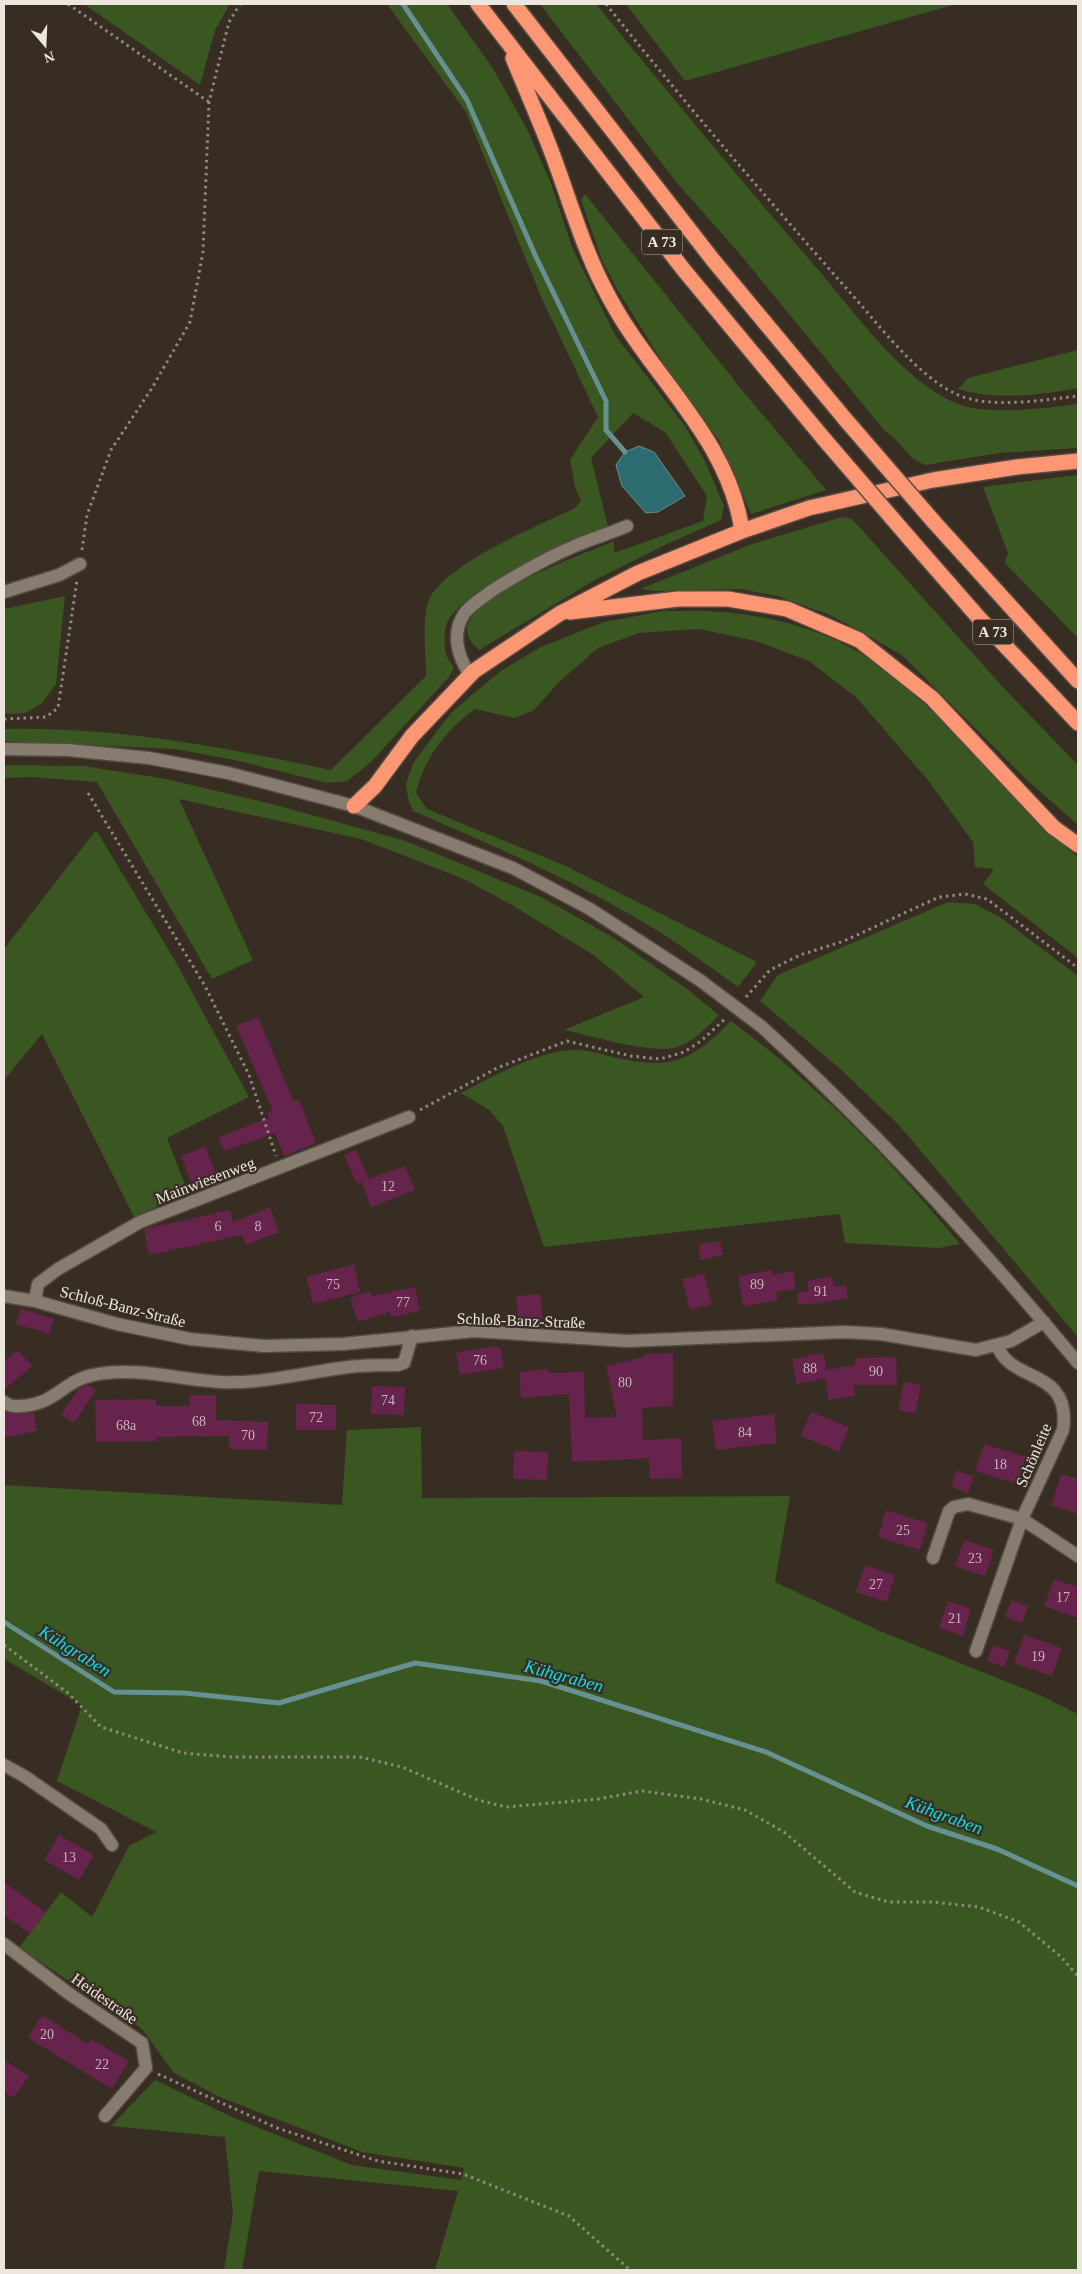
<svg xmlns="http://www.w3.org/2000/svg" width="1082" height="2274" font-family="Georgia,serif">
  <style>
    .green { fill: #3a5721 }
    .water { fill: #2c6b6f; stroke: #669091 }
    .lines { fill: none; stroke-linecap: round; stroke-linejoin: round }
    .stream { stroke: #669091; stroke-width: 5 }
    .building { fill: #66234c }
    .minor-casing { stroke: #544b42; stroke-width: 15 }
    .highway-casing { stroke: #544b42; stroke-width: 18 }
    .path { stroke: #918980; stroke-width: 3; stroke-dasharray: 2.5 4; stroke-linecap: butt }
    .minor { stroke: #887c70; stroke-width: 12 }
    .highway { stroke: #fc9673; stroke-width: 15 }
    .minor-bridge-casing { stroke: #544b42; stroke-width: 15; stroke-linecap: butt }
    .highway-bridge-casing { stroke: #544b42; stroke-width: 18; stroke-linecap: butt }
    .minor-bridge { stroke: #887c70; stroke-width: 12 }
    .highway-bridge { stroke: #fc9673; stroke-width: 15 }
    .labels { text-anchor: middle; stroke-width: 4.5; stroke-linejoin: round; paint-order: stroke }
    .number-label { font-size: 14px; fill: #cab5ba }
    .shield { fill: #372d22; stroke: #b6aea6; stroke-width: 1 }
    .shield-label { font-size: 15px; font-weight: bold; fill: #ece6df }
    .street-label { font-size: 16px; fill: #ece6df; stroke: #372d22 }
    .water-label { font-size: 18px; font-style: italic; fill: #0cdde6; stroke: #372d22 }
  </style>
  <rect width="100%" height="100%" fill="#372d22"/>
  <path class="green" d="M84 4H230L215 30 200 85Z
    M387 4H447L492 67 527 129 550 181 572 247 615 335 685 426 706 463 724 506 721 520 665 545 595 580 479 650C474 645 468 640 467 631 464 596 586 553 614 541V553L703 521 707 496 665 432 633 413 591 458 608 527C571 539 462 589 447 623 444 629 444 648 446 654 447 658 451 663 454 667L449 677 371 762 347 781 327 783 235 760 174 749 4 741V729C114 726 223 747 331 770L426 676C426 657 422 619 428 602 441 565 540 525 575 508L581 501 575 487 570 460 598 417 542 299 466 112Z
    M540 4H596C668 92 740 180 815 266 853 310 906 386 961 405 990 415 1048 408 1078 404V448L999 453 925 465 912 458 895 439 884 430 739 253 677 183Z
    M626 4H956L685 81Z
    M585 194 742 390 826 490 751 514 719 440 679 388 618 291 602 260 581 200Z
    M1078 350V388C1037 395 999 401 958 389L968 378Z
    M1078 475V638L1005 563 1008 553 983 487Z
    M842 517 852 519 1012 697 1078 765V825L1028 781 903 656 869 636 830 615 777 596 741 589 655 591 640 589 752 544Z
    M65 596 56 684 42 703 25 713 4 714V609Z
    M664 611C683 611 702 610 721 612 767 615 826 630 864 656 909 686 948 725 985 764 1015 796 1044 831 1078 857V958L983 884 994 869 975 867 973 842 927 779 856 697 809 661 756 641 699 629 639 633 598 648 560 681 533 711 514 718 475 709C448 728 423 759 416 793L427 809 568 867 757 962 738 987C715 971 693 954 669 938 589 887 501 849 413 811L408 798 406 785 413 763 451 713 474 693 501 671 541 647 604 622Z
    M4 765 84 766 166 779 272 804 406 841 543 898 614 938 687 989 719 1015C707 1027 691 1045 673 1048 646 1053 593 1036 564 1030L644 997 595 956 512 905 464 879 361 839 179 799 253 960 212 979 97 782 31 777 4 778Z
    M96 830 174 959 249 1097 167 1138 188 1193 134 1217 42 1034 4 1080V949Z
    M948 902 975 904 1001 918 1078 976V1337L898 1124 838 1067 760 1001 778 975Z
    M731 1021C817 1084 892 1162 960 1244L939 1248 845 1243 840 1214 544 1247 503 1126 489 1110 461 1093C492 1077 536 1052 571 1050 584 1049 600 1054 612 1057 672 1070 689 1063 731 1021Z
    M421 1427 422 1498 790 1496 775 1582 880 1631 1042 1696 1078 1714V2270H435L458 2191 259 2171 242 2270H224L233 2214 225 2137 111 2126 155 2080 232 2117 352 2165 461 2180 464 2168 362 2152 220 2097 174 2073 142 2029 19 1948 61 1892 92 1917 129 1846 156 1832 57 1781 82 1705 4 1659V1485L342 1505 347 1430Z"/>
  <path class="water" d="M639 446 654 452 685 496 658 512 646 513 622 486 616 465 625 452Z"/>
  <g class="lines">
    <path class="stream" d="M403 4 467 100 536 257 606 401V430L625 452
      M4 1622 114 1692 184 1693 279 1703 415 1663 541 1681 766 1752 927 1826 997 1849 1078 1886"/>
  </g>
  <path class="building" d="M258 1017 294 1102 299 1100 316 1143 284 1156 275 1133 224 1151 219 1137 269 1118 267 1113 273 1111 236 1026Z
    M205 1146 219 1182 195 1192 181 1156Z
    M356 1150 369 1179 405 1166 415 1190 371 1207 362 1182 357 1184 344 1155Z
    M270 1207 279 1232 246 1245 242 1235 149 1255 144 1229 230 1210 233 1222Z
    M720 1241 723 1255 701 1260 698 1245Z
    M354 1264 360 1292 313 1304 306 1277Z
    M772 1270 773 1275 793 1271 796 1289 776 1292 778 1300 743 1307 738 1276Z
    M704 1274 712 1304 690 1310 682 1279Z
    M832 1276 834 1287 846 1285 848 1298 811 1305V1303L798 1305 797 1293 809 1291 807 1281Z
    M415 1287 420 1311 391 1317 390 1312 358 1322 350 1298 370 1291 372 1296Z
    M540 1294 543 1319 519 1321 516 1296Z
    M21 1308 54 1319 49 1334 16 1324Z
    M500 1346 504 1368 460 1375 456 1352Z
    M18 1350 32 1366 4 1390V1361Z
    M673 1353V1406L642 1408 643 1440 681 1438 682 1478 650 1479 649 1458 572 1462 569 1394 521 1398 519 1372 548 1369V1373L584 1372 585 1418 617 1417 606 1366 644 1357 643 1354Z
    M823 1353 827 1372V1370L855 1365V1358L896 1357 897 1385H854L855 1396 829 1400 825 1378 797 1384 792 1359Z
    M904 1382 921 1385 915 1414 898 1410Z
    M88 1385 96 1390 74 1423 61 1415 78 1389Z
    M372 1386 405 1387 404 1415 371 1414Z
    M190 1395H216V1420L268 1422 267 1450 229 1449V1436L157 1437V1441L96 1442 95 1400 156 1399V1406H190Z
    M296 1404 336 1405V1430H296Z
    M4 1412 16 1414 34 1412 37 1431 4 1438Z
    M811 1412 849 1427 839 1452 801 1436Z
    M774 1414 777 1443 716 1450 712 1421Z
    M984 1444 1026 1457 1017 1484 975 1471Z
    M514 1451 548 1452 547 1480 513 1479Z
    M957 1470 974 1477 968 1493 951 1487Z
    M1061 1474 1078 1479V1514L1051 1506Z
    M886 1510 928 1523 920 1550 878 1537Z
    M964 1540 994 1550 985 1576 955 1566Z
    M865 1565 895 1575 887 1602 856 1592Z
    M1054 1579 1078 1587V1618L1044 1606Z
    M1011 1600 1028 1606 1022 1623 1005 1617Z
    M948 1601 971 1609 963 1636 939 1628Z
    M1024 1635 1062 1648 1052 1676 1014 1663Z
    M993 1645 1010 1651 1004 1667 987 1661Z
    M59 1835 94 1855 79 1880 44 1860Z
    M4 1882 46 1912 30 1934 4 1915Z
    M42 2015 88 2044 91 2039 129 2061 112 2089 28 2038Z
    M4 2060 29 2076 14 2098 4 2092Z"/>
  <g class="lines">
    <g class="minor-casing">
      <path id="minor" d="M4 592 59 575 80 564
        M470 675C458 657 451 634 464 614 470 605 484 597 493 590 520 573 548 557 577 545 594 538 611 533 627 526
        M4 749 68 750 149 758 228 773 354 806 513 868 590 909 701 981
        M762 1027C876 1131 979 1244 1078 1363
        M4 1296 35 1301 117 1324 190 1339 264 1346 343 1344 474 1331 627 1341 844 1332 881 1334 976 1350 1011 1341 1044 1322
        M35 1301 38 1284 58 1269 140 1222 409 1117
        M4 1402C9 1406 14 1407 21 1406 57 1404 64 1380 93 1375 135 1366 179 1380 221 1382 265 1384 306 1372 349 1367 365 1365 382 1365 398 1365L404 1363 412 1336
        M933 1558 949 1511 954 1507 968 1504 1022 1519 1078 1556
        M976 1651 1022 1519 1063 1430C1072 1367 1010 1384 997 1345
        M4 1765 24 1776 101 1829 112 1845
        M4 1944 68 1993 142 2043 146 2068 105 2116"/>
    </g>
    <g class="highway-casing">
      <path id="highway" d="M478 4 683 269 824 439
        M514 4 713 260 845 419
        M513 58C526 90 540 121 552 153 570 201 584 252 609 297 651 377 729 438 742 531
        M934 522 1078 681
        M910 539 979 618 1078 723
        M570 612 678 599H728L787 609 859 640 932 698 1053 827 1078 845
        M354 806 375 786 412 736 474 671 559 614 638 573 742 531 809 508 933 480 1017 467 1078 461"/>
    </g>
    <path class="path" d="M68 4 209 102
      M606 4C683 101 764 195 846 288 877 322 915 375 958 395 991 409 1043 400 1078 396
      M82 550 87 515 111 450 152 388 190 322 203 252 209 102 229 22 240 4
      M4 719 46 717 58 708 77 580
      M88 793 205 986 249 1075 276 1156
      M746 997 770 970 800 955 844 941 939 897 965 894 987 899 1078 968
      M420 1110 497 1068 567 1041 631 1056 660 1059 684 1052 701 1041 726 1018
      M4 1645 68 1693 101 1727 183 1753 231 1757H360L402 1767 478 1800 506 1807 598 1799 642 1791 701 1799 745 1810 784 1832 855 1892 888 1902H933L979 1907 1019 1922 1060 1956 1078 1976
      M158 2074 277 2128 378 2161 463 2174 569 2216 630 2270"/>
    <use href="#minor" class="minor"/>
    <use href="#highway" class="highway"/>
    <g class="minor-bridge-casing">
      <path id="minor-bridge" d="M701 981 762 1027"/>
    </g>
    <g class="highway-bridge-casing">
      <path id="highway-bridge" d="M845 419 934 522
        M824 439 910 539"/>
    </g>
    <use href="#minor-bridge" class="minor-bridge"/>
    <use href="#highway-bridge" class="highway-bridge"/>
  </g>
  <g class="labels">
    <g class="number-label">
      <text x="388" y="1191">12</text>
      <text x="218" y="1231">6</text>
      <text x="258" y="1231">8</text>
      <text x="333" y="1289">75</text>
      <text x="757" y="1289">89</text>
      <text x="821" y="1296">91</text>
      <text x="403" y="1307">77</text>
      <text x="480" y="1365">76</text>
      <text x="810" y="1373">88</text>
      <text x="876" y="1376">90</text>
      <text x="625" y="1387">80</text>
      <text x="388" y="1405">74</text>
      <text x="316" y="1422">72</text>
      <text x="199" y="1426">68</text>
      <text x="126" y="1430">68a</text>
      <text x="745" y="1437">84</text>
      <text x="248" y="1440">70</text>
      <text x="1000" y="1469">18</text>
      <text x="903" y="1535">25</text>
      <text x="975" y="1563">23</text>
      <text x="876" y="1589">27</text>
      <text x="1063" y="1602">17</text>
      <text x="955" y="1623">21</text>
      <text x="1038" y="1661">19</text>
      <text x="69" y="1862">13</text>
      <text x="47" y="2039">20</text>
      <text x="102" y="2069">22</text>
    </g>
    <g class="shield">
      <rect x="642" y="229.5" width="40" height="25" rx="4"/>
      <rect x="973" y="619.5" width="40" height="25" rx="4"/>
    </g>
    <g class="shield-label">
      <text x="662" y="247">A 73</text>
      <text x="993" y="637">A 73</text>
    </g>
    <g class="street-label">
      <text transform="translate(205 1180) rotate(-21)" y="6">Mainwiesenweg</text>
      <text transform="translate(123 1306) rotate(14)" y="6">Schloß-Banz-Straße</text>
      <text transform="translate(521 1320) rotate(2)" y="6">Schloß-Banz-Straße</text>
      <text transform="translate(1033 1455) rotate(-67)" y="6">Schönleite</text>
      <text transform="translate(105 1998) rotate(35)" y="6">Heidestraße</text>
    </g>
    <g class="water-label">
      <text transform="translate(75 1651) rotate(32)" y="6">Kühgraben</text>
      <text transform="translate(564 1676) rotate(15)" y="6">Kühgraben</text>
      <text transform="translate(944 1815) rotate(20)" y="6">Kühgraben</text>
    </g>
  </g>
  <rect width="1082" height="2274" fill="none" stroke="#ece6df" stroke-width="10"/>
  <g transform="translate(45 45) rotate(161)" stroke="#372d22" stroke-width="4" paint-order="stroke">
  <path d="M0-4L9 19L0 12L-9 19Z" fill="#ece6df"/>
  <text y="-8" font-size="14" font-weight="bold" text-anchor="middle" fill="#ece6df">N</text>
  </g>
</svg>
